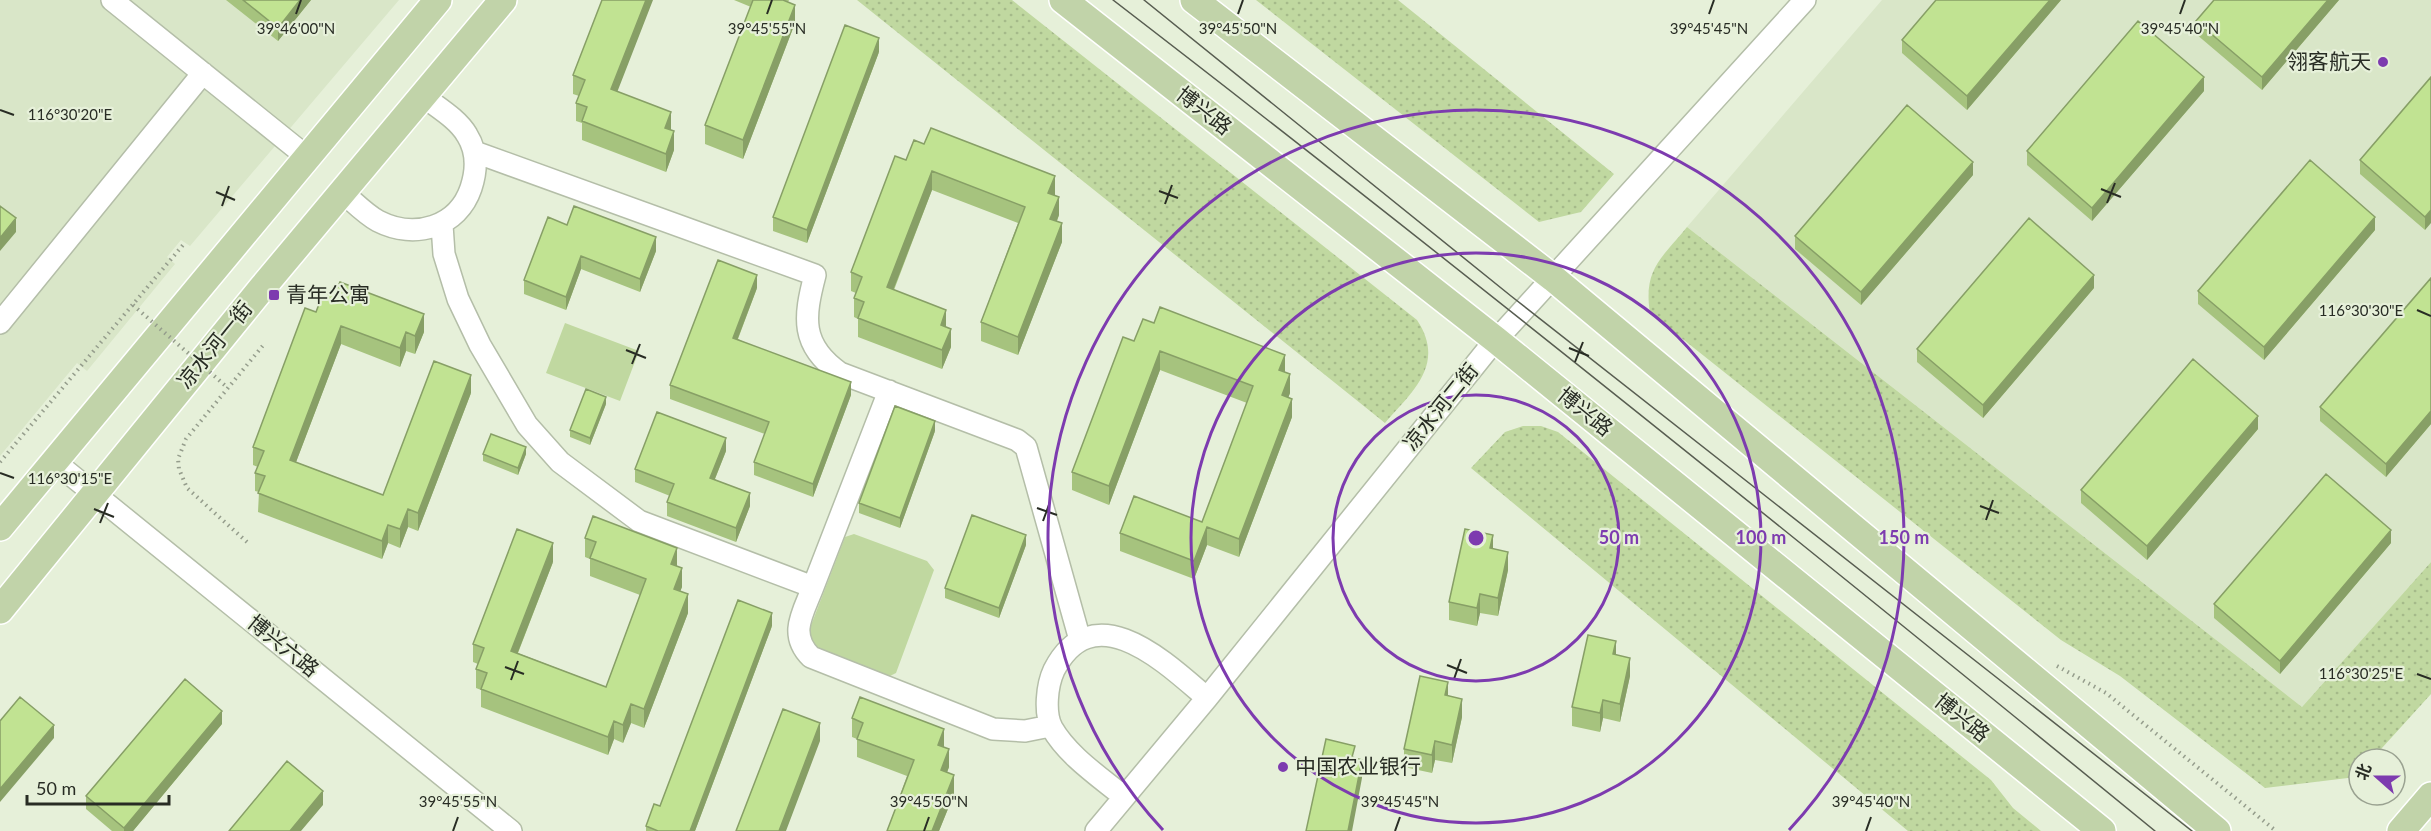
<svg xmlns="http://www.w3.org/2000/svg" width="2431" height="831" font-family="Lato,'Noto Sans SC',sans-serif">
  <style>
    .built { fill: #d9e6c8 }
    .grass { fill: #c0d8a0 }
    .park { fill: url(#park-dots) }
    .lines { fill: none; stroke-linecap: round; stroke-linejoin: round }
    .minor-casing { stroke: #b4bea8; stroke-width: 24 }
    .major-casing { stroke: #fff; stroke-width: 30 }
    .path { stroke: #959d8c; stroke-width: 4; stroke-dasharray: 1.5 4.5; stroke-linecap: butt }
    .minor { stroke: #fff; stroke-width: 21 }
    .major { stroke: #c1d3a9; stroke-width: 27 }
    .tram { stroke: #585d51; stroke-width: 1.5 }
    .path-bridge { stroke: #959d8c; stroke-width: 4; stroke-dasharray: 1.5 4.5; stroke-linecap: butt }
    .wall { fill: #a6c37e }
    .shaded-wall { fill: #879f66 }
    .building { fill: #c1e392; stroke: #879f66; stroke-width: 1.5 }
    .ticks { fill: none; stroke: #282c24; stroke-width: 2 }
    .ring { fill: none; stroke: #7d3baf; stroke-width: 3 }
    .poi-dot { fill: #7d3baf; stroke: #e6f0d9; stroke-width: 2 }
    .labels { text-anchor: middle; stroke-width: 4.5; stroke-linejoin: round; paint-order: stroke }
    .poi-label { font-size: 21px; fill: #282c24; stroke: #e6f0d9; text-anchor: start }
    .street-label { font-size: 21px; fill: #282c24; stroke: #e6f0d9 }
    .ticks-label { font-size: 15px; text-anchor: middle; fill: #282c24; stroke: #e6f0d9; stroke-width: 4.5; stroke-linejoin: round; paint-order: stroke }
    .centre { fill: #7d3baf; stroke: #e6f0d9; stroke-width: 3 }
    .ring-label { font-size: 18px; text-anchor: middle; font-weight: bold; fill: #7d3baf; stroke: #e6f0d9; stroke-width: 4.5; stroke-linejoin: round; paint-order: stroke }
  </style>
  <defs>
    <pattern id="park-dots" width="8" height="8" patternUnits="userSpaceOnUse" patternTransform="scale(1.5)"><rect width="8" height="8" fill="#c0d8a0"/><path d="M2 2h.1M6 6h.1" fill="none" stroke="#a5ba8a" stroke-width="1.8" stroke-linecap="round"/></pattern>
  </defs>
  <rect width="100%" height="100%" fill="#e6f0d9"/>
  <path class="built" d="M0 0H399L190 246 181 240 167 257 175 264 87 371 77 363 0 456Z
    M1882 0H2431V562L2302 707 1687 227Z"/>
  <path class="grass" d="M565 323 639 351 620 401 546 373Z
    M854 534 927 561 934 570 896 673 888 677 813 648 808 633 845 537Z"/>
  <path class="park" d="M857 0H1012L1417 320C1446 364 1413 391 1385 423Z
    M1256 0H1398L1614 174 1581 212 1539 222Z
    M1687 227 2302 707 2431 562V694L2372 759H2359V774L2356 777 2265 788 2120 676 2061 640 1650 313C1643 269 1662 258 1687 227Z
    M1523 426H1541L1558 432 1991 780 2013 808 2041 831H1908L1471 468 1505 432Z"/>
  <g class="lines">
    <g class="minor-casing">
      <path id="minor" d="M112 0 307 157
        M475 152 815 275C804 317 800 345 840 373L1017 440 1026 447 1080 640
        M342 192C353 201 365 214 378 221 415 240 458 227 471 188 477 170 477 151 467 135 458 119 437 107 423 96
        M442 225 444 254 458 299 480 345 527 425 560 462 639 521 813 587C803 613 788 634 811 657L993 729 1025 731 1050 726
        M0 323 203 73
        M55 462 511 831
        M813 587 889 391
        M1124 797C1100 777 1068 756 1052 728 1044 713 1047 685 1054 670 1094 593 1166 663 1207 698
        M1096 831 1207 698 1488 349 1805 0"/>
    </g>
    <g class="major-casing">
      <path id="major" d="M1063 0 1496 340 2102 831
        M1194 0 1553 278 2217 831
        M0 527 438 0
        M0 610 262 288 503 0
        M2401 831 2431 796"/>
    </g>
    <path class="path" d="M0 462 183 245
      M247 542 187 488 179 469 178 459 186 439 265 343
      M2057 666 2106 693 2276 831"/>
    <use href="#minor" class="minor"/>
    <use href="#major" class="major"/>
    <path class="tram" d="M1113 0C1465 271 1811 550 2155 831
      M1144 0 1511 296 2192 831"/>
    <path class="path-bridge" d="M133 305 228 388"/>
  </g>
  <path class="wall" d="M226 0H311L278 41Z
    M734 0H789L788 2 795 23 743 159 705 144V125L751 7Z
    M2061 0 1967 110 1902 53V40Z
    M2214 0H2339L2262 90 2196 34V21Z
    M879 52 807 243 773 231V217Z
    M573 75 618 92 671 130 674 150 666 172 582 140V123L576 121V103L579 96 573 94Z
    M2431 77 2425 230 2360 174V160Z
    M2204 91 2092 221 2027 165V151Z
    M906 160 1054 195 1059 215 1057 221 1062 242 1018 355 981 341V322L1018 223 932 190 894 290 946 327 951 347 942 369 858 337V319L854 317V298L856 293 851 291V272Z
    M1973 175 1861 305 1795 249V236Z
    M567 225 656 251 640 292 581 269 566 310 524 294V280Z
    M2375 230 2264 360 2198 304V291Z
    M2431 278V424L2386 477 2320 421V407Z
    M757 288 738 339 851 395 813 497 754 475V462L765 434 670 399V385Z
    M2094 288 1983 418 1917 362V349Z
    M316 312 424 332 415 354 406 351 400 367 341 344 296 462 383 495 471 393 418 531 408 527 400 548 388 543 382 559 258 512 259 492 255 491V473L258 467 253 465V447Z
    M1134 341 1285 372 1290 393 1288 398 1292 417 1239 557 1207 545 1194 579 1120 551V533L1202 522 1247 403 1160 370 1109 505 1072 490V472Z
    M606 404 590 445 570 437V430Z
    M2258 429 2147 560 2081 503V490Z
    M935 431 900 528 859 513V503Z
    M726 451 715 479 750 506 736 542 667 516V502L670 496 635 482V469Z
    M483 454H526L518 475 483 461Z
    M585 538 677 566 682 587 680 591 688 613 644 728 631 723 623 743 614 739 608 755 481 707V690L476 688V669L478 664 473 662V644L553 562 518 653 606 687 640 595 590 576V559L585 557Z
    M2391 543 2280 674 2214 618V604Z
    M1026 545 999 618 945 598V588Z
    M1493 549 1508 570 1498 616 1480 613 1477 626 1449 620V602Z
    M772 626 695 831H646V826L660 806Z
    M1616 655 1630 676 1620 722 1603 718 1600 732 1572 726V707Z
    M1448 696 1462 717 1452 763 1435 760 1432 773 1404 767V749Z
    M852 718 944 747 949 767 947 772 954 794 939 831H887L907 776 857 757V739L852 737Z
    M222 724 133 831H112L86 809V796Z"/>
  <path class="shaded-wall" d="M300 0H311L278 41V28Z
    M646 0H653L611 108V89Z
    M2050 0H2061L1967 110V96Z
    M2328 0H2339L2262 90V77Z
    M795 5V23L743 159V140Z
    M879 38V52L807 243V230Z
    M2204 77V91L2092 221V208Z
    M671 112V131L665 128Z
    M674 131V150L666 172V154Z
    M1973 162V175L1861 305V292Z
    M932 171V190L887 306V287Z
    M1055 176V195L1048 211V193Z
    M1059 197V215L1050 238V219Z
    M2431 210V223L2425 230V217Z
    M2375 217V230L2264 360V347Z
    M16 218V232L0 251V238Z
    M1062 223V242L1018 355V337Z
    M656 237V251L640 292V279Z
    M581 256V269L566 310V297Z
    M757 275V288L733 351V338Z
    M2094 275V288L1983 418V405Z
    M946 310V329L941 325Z
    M424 314V332L415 354V336Z
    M341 326V344L290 478V460Z
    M951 329V347L942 369V350Z
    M406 332V351L400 367V348Z
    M1160 351V370L1109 505V486Z
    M1285 355V373L1279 370Z
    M1290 374V393L1282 414V395Z
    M471 375V393L418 531V513Z
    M851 382V395L813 497V484Z
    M606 397V404L590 445V438Z
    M1292 399V417L1239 557V539Z
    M2431 411V424L2386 477V464Z
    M2258 416V429L2147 560V546Z
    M935 421V431L900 528V518Z
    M726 438V451L710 491V478Z
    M526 447V454L518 475V468Z
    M750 493V506L736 542V528Z
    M408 509V527L400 548V529Z
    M388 525V543L382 559V541Z
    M1207 527V545L1194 579V561Z
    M2391 530V543L2280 674V661Z
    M1026 535V545L999 618V608Z
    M1493 535V554L1490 548Z
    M553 543V562L511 670V651Z
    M677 548V567L671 564Z
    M1508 552V570L1498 616V598Z
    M682 568V587L674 607V589Z
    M688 594V613L644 728V709Z
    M1480 594V613L1477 626V608Z
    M772 613V626L695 831H690Z
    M1616 641V659L1613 654Z
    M1630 658V676L1620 722V704Z
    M1448 682V701L1445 695Z
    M1462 699V717L1452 763V745Z
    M1603 700V718L1600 732V713Z
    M631 704V723L623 743V725Z
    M222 711V724L133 831H124V828Z
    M614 721V739L608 755V737Z
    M820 723V741L786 831H779Z
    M54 725V738L0 802V789Z
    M944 729V748L938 745Z
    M1435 741V760L1432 773V755Z
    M949 749V767L941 789V770Z
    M1362 760V778L1352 831H1348Z
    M954 775V794L939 831H932Z
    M323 791V805L301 831H290Z"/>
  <path class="building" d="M243 0H300L278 28Z
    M602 0H646L611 89 671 112 665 128 674 131 666 154 582 121 587 107 576 103 585 80 573 75Z
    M753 0H783L795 5 743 140 705 125Z
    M1936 0H2050L1967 96 1902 40Z
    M2214 0H2328L2262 77 2196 21Z
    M2138 21 2204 77 2092 208 2027 151Z
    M845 25 879 38 807 230 773 217Z
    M2431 77V210L2425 217 2360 160Z
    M1907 105 1973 162 1861 292 1795 236Z
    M931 128 1055 176 1048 193 1059 197 1050 219 1062 223 1018 337 981 322 1025 207 932 171 887 287 946 310 941 325 951 329 942 350 858 318 864 302 854 298 862 277 851 272 895 156 906 160 914 140 924 144Z
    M2310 160 2375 217 2264 347 2198 291Z
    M0 206 16 218 0 238Z
    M574 206 656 237 640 279 581 256 566 297 524 280 548 217 567 225Z
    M2029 218 2094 275 1983 405 1917 349Z
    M718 260 757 275 733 338 851 382 813 484 754 462 769 422 670 385Z
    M2431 278V411L2386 464 2320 407Z
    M340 282 424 314 415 336 406 332 400 348 341 326 290 460 383 495 434 361 471 375 418 513 408 509 400 529 388 525 382 541 258 493 265 476 255 473 264 451 253 447 305 308 316 312 324 291 334 295Z
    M1160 307 1285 355 1279 370 1290 374 1282 395 1292 399 1239 539 1207 527 1194 561 1120 533 1134 496 1202 522 1253 386 1160 351 1109 486 1072 472 1123 337 1134 341 1143 319 1154 323Z
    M2193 359 2258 416 2147 546 2081 490Z
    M586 389 606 397 590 438 570 430Z
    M895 406 935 421 900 518 859 503Z
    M657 412 726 438 710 478 750 493 736 528 667 502 674 484 635 469Z
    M491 434 526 447 518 468 483 454Z
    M2326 474 2391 530 2280 661 2214 604Z
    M972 515 1026 535 999 608 945 588Z
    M593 516 677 548 671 564 682 568 674 589 688 594 644 709 631 704 623 725 614 721 608 737 481 689 487 673 476 669 484 648 473 644 517 529 553 543 511 651 606 687 646 579 590 558 596 542 585 538Z
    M1465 529 1493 535 1490 548 1508 552 1498 598 1480 594 1477 608 1449 602Z
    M738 600 772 613 690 831H658L646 826 654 804 660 806Z
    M1588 635 1616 641 1613 654 1630 658 1620 704 1603 700 1600 713 1572 707Z
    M1420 676 1448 682 1445 695 1462 699 1452 745 1435 741 1432 755 1404 749Z
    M185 679 222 711 124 828 86 796Z
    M20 697 54 725 0 789V721Z
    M860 697 944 729 938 745 949 749 941 770 954 775 932 831H887L914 760 857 739 863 723 852 718Z
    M783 709 820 723 779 831H736Z
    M1326 739 1355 746 1352 757 1362 760 1348 831H1306Z
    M287 761 323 791 290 831H229Z"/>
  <path class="ticks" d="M296 14 301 0M767 14 772 0M1238 14 1243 0M1709 14 1714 0M2180 14 2185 0M0 110 14 115M2101 189 2121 197M1159 191 1178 198M216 192 235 200M2107 203 2115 183M1165 204 1172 185M222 206 229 186M2417 310 2431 316M1569 348 1589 356M626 350 646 358M1575 362 1583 342M632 364 640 344M0 473 14 478M1980 506 1999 513M1037 508 1057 515M94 509 114 517M1986 520 1993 500M1043 521 1050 502M100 523 108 503M1447 665 1467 673M505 667 524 674M2417 674 2431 679M1454 679 1461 659M511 680 518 661M453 831 458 817M924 831 929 817M1395 831 1400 817M1866 831 1871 817"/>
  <g class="ring">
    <circle cx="1476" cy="538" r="143"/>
    <circle cx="1476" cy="538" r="285"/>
    <path d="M1163 830A428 428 0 1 1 1789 830"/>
  </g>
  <g class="poi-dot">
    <circle cx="2383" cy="62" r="6"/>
    <rect x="268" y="289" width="12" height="12" rx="3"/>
    <circle cx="1283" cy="767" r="6"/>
  </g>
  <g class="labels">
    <g class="poi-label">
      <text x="2371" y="69" text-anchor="end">翎客航天</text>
      <text x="286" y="302">青年公寓</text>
      <text x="1295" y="774">中国农业银行</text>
    </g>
    <g class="street-label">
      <text transform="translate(1204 111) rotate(38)" y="7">博兴路</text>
      <text transform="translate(215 345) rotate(-51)" y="7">凉水河一街</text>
      <text transform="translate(1441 407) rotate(-51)" y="7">凉水河二街</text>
      <text transform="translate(1585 412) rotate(39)" y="7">博兴路</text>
      <text transform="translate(283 646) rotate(39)" y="7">博兴六路</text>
      <text transform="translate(1962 718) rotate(39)" y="7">博兴路</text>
    </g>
  </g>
  <g class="ticks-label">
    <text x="296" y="34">39°46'00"N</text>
    <text x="767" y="34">39°45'55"N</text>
    <text x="1238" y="34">39°45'50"N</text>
    <text x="1709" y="34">39°45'45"N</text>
    <text x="2180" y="34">39°45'40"N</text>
    <text x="70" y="120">116°30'20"E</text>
    <text x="2361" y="316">116°30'30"E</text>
    <text x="70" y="484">116°30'15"E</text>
    <text x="2361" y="679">116°30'25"E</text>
    <text x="458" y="807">39°45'55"N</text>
    <text x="929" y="807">39°45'50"N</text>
    <text x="1400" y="807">39°45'45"N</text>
    <text x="1871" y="807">39°45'40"N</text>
  </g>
  <circle cx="1476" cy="538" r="9" class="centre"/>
  <g class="ring-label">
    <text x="1619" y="544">50 m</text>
    <text x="1761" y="544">100 m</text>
    <text x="1904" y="544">150 m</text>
  </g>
  <g transform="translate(2377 777) rotate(291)"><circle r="28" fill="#e6f0d9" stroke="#9aa291" stroke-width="1.5"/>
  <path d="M0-4.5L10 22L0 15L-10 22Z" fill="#7d3baf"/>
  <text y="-9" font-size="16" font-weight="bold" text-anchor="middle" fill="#282c24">北</text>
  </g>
  <path d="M27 795v9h142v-9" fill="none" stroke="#282c24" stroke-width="3"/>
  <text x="36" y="795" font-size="18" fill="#282c24" stroke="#e6f0d9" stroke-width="4.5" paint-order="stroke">50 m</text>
</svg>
